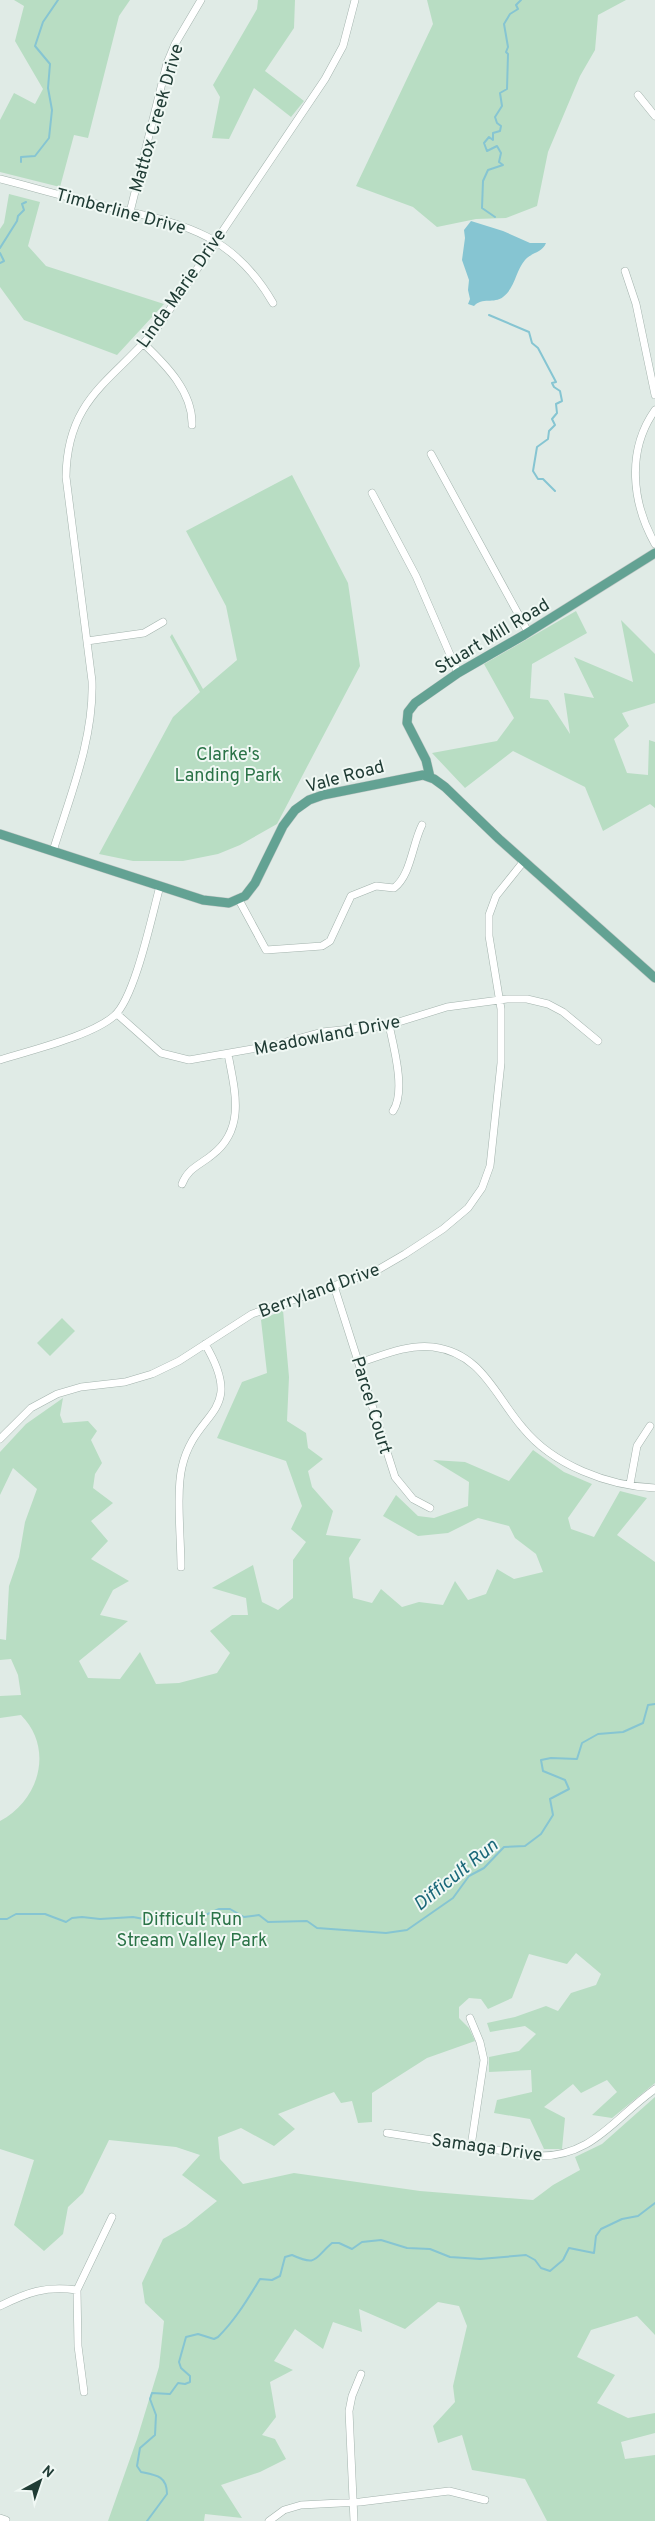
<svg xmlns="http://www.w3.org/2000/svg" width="655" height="2521" font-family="Overpass,sans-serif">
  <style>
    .green { fill: #b8ddc3 }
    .water { fill: #86c5d2 }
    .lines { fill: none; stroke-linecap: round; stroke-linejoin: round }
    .stream { stroke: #86c5d2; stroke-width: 2 }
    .minor-casing { stroke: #a3b3ad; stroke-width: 8 }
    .major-casing { stroke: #c1c8c6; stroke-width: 10 }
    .minor { stroke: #fff; stroke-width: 7 }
    .major { stroke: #63a293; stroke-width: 9 }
    .labels { text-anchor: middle; stroke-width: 4; stroke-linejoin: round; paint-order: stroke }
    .street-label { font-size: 18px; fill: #203c35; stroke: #f0f8f4 }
    .park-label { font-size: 18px; fill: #2a7347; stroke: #f0f8f4 }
    .water-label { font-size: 19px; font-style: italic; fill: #1a6879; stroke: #f0f8f4 }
  </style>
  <rect width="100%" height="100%" fill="#e0ebe6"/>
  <path class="green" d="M14 0H130L119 16 88 138 74 135 60 187 0 172V120L14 93 35 104 43 89 15 41 24 6Z
    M258 0H295L294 28 265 71 304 101 291 117 254 88 229 139 212 138 220 97 213 85 257 9Z
    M427 0H626L598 15 595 50 580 76 548 152 537 206 506 218 476 219 437 227 413 207 356 186 433 24Z
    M9 194 40 202 28 246 46 266 164 304 117 355 24 320 0 287V229L4 223Z
    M292 475 348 583 360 666 277 824 240 845 218 854 183 861H133L99 854 173 717 200 692 170 637 172 634 203 689 237 660 226 606 186 531Z
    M576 611 587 633 532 664 530 698 548 700 570 734 564 693 594 698 574 657 633 682 621 620 655 654V703L622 713 629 726 614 739 627 773 648 775 649 740 655 742V808L650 804 603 831 585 787 513 751 465 788 432 753 497 741 514 718 484 664Z
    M283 1310 289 1377 287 1421 306 1433 308 1448 323 1459 308 1471 312 1487 333 1511 326 1535 361 1539 349 1558 353 1598 372 1603 381 1589 402 1607 419 1602 443 1605 455 1581 468 1600 486 1594 497 1569 514 1579 543 1572 536 1554 515 1538 509 1526 478 1518 448 1533 418 1536 383 1516 396 1495 418 1516 434 1518 468 1506 469 1482 433 1460 465 1462 509 1481 533 1450 564 1472 592 1484 568 1518 571 1529 594 1537 620 1491 647 1498 617 1535 655 1562V2083L612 2118 592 2115 617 2092 607 2080 581 2093 573 2084 544 2107 565 2118 562 2149H544L530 2119 494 2113 497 2100 532 2092 531 2070 489 2072V2057L519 2051 536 2034 525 2026 490 2032 487 2023 515 2017 546 2006 558 2011 571 1993 596 1985 601 1974 576 1953 567 1964 529 1954 512 1998 488 2009 481 1999 469 1998 459 2007V2018L469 2028 475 2041 427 2058 372 2093V2122L358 2123 352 2101 341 2103 334 2092 278 2114 295 2129 274 2146 241 2128 218 2137 220 2159 243 2184 294 2173 420 2191 533 2200 553 2185 580 2170 575 2157 602 2144 655 2097V2335L637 2316 591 2330 577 2357 615 2375 597 2403 628 2418 655 2413V2433L621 2442 625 2459 655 2455V2521H547L525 2479 472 2470 462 2435 438 2443 433 2426 455 2402 453 2386 467 2326 459 2306 438 2302 405 2329 359 2309 362 2332 333 2322 323 2349 295 2329 274 2361 293 2370 270 2382 276 2417 262 2435 275 2439 286 2459 260 2472 221 2485 242 2518 205 2514 204 2521H108L137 2439 159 2367 164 2321 145 2303 142 2283 163 2239 186 2226 217 2201 182 2175 200 2155 176 2147 109 2140 83 2193 68 2207 63 2234 44 2251 14 2225 34 2160 0 2149V1821C40 1800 54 1748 21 1715L0 1718V1696L21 1695 18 1675 11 1659 0 1660V1639L6 1640 9 1586 19 1557 25 1522 37 1489 13 1468 0 1495V1452L26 1424 63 1398 60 1415 63 1423 88 1421 97 1431 91 1440 102 1463 95 1474 93 1488 113 1503 91 1521 108 1541 91 1559 129 1581 113 1590 100 1615 128 1621 79 1661 88 1678 120 1679 140 1652 156 1684 179 1683 217 1673 230 1653 210 1631 232 1615H248L246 1598 212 1588 253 1565 262 1602 278 1610 293 1598V1560L306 1542 291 1529 302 1506 286 1461 217 1438 242 1382 267 1373 261 1320Z
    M62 1318 75 1331 50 1356 37 1343Z"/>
  <path class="water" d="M471 221 503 231 530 243H546C542 253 532 252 525 260 516 270 515 288 503 297 494 304 482 297 474 306L468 304 470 299 468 290 469 280 462 260 465 238 464 230Z"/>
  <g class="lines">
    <path class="stream" d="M21 162V157L35 156 49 138 52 110 48 88 50 64 35 46 43 22 58 0
      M495 217 482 208 483 181 488 170 503 165 499 162 501 153 497 146 487 151 484 143 489 137 493 140V133L500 131 501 126 497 123 495 117 502 106 500 93 507 89 508 54 506 52 508 47 504 24 510 14 518 9 516 5 521 0
      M0 248 17 221 18 216 24 210 22 204 26 202
      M0 253 4 261 0 263
      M489 315 529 332 532 343 538 348 556 382 552 383 554 387 560 391 562 401 556 404 557 413 552 419 555 425 549 431 548 439 537 447 533 471 538 479H543L555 491
      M0 1919H7L16 1914H45L66 1922 72 1918 82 1917 100 1919 133 1917 155 1921 203 1916 219 1909H230L244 1917 259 1915 268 1922 307 1921 317 1928 386 1933 407 1930 453 1898 469 1876 484 1868 504 1847 525 1846 541 1834 553 1815 550 1799 569 1789 565 1780 543 1771 541 1760 551 1758 577 1759 582 1743 598 1734 623 1732 643 1723 648 1705 655 1704
      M147 2521 167 2494C167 2476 156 2475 141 2472L137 2466 140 2448 155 2435 156 2415 150 2399 152 2393 170 2394 178 2383 185 2384 190 2382V2376L181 2368 179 2362 186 2337 198 2334 214 2339 218 2337C236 2319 247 2300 260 2279L272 2280 280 2276 285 2257 292 2255C318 2267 314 2258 332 2243H339L352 2249 362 2242 381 2240 407 2248 430 2249 450 2257 480 2259 526 2255 535 2260 541 2268 550 2271 563 2260 569 2248 594 2253 596 2236 601 2229 622 2219 638 2216 655 2203"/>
    <g class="minor-casing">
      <path id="minor" d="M638 95 655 116
        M0 179C32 187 64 197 97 204 174 223 229 227 273 303
        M130 212 167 63 175 44 201 0
        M625 271 636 304 655 395
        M144 344C166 365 193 392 192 425
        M655 410C626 451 632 503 655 544
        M431 454 528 632
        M372 493 416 576 458 673
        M87 641 144 633 163 622
        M53 851C70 796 94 739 92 681L66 477C67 395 116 380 160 324L325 79 343 46 355 0
        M239 900 266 950 322 946 330 941 351 896 376 886 394 888C411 875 412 845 422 825
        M117 1014 161 1053 189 1060 275 1045 322 1032 389 1025 447 1007 507 999H527L548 1004 563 1012 598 1041
        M389 1025C394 1048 406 1092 393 1111
        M0 1060C31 1050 91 1036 114 1016 135 998 152 915 160 886
        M182 1184C188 1168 200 1165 212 1155 246 1129 235 1091 228 1054
        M334 1286 395 1477 413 1499 430 1508
        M359 1363C383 1355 408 1344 433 1347 482 1353 495 1396 523 1428 553 1465 608 1486 655 1488
        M0 1439 31 1408 57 1394 81 1387 125 1382 152 1374 179 1361 252 1314 374 1272 405 1254 443 1229 468 1208 482 1188 490 1166 501 1063V1009L489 936V915L496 896 524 861
        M630 1484 637 1446 650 1426
        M181 1567C181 1540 176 1492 182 1467 195 1409 247 1415 205 1344
        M470 2018 480 2042 484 2060 471 2146
        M387 2133 536 2156C592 2158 614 2118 655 2089
        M0 2306C28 2292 45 2286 77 2290
        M84 2392 78 2346 77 2290 112 2217
        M0 2518 6 2520
        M269 2521 284 2510 301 2505 360 2502 449 2491 485 2500
        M354 2521 349 2411 352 2396 361 2374"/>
    </g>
    <g class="major-casing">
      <path id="major" d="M430 777 426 760 407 723 408 712 415 703 458 673 524 635 655 553
        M0 834 203 900 229 903 245 896 255 883 283 826 295 810 309 800 323 795 423 775 434 779 445 787 499 839 655 978"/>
    </g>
    <use href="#minor" class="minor"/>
    <use href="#major" class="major"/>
  </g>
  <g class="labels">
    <g class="street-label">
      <text transform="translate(156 118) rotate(-74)" y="6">Mattox Creek Drive</text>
      <text transform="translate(121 211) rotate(15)" y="6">Timberline Drive</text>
      <text transform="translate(181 288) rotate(-55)" y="6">Linda Marie Drive</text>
      <text transform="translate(492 636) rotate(-31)" y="6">Stuart Mill Road</text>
      <text transform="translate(345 776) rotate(-15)" y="6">Vale Road</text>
      <text transform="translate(327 1035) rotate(-11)" y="6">Meadowland Drive</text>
      <text transform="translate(319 1290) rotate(-20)" y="6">Berryland Drive</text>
      <text transform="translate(372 1405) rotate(73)" y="6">Parcel Court</text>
      <text transform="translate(487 2147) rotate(8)" y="6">Samaga Drive</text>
    </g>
    <g class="park-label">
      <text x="228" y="760">Clarke's<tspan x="228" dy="21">Landing Park</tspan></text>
      <text x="192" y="1925">Difficult Run<tspan x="192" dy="21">Stream Valley Park</tspan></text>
    </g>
    <g class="water-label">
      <text transform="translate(455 1874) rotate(-39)" y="7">Difficult Run</text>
    </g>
  </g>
  <g transform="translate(40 2481) rotate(40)" stroke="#f0f8f4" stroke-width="4" paint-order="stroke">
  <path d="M0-4L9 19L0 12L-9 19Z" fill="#203c35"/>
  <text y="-8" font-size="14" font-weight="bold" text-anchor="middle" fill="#203c35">N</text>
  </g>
</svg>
